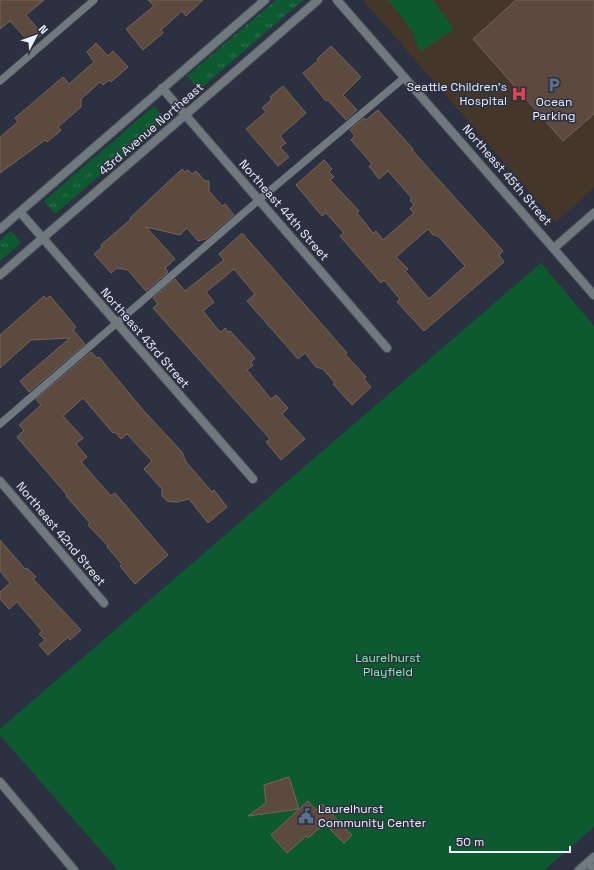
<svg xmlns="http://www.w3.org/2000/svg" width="594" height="870" font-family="'Space Grotesk',sans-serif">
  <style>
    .medical { fill: #443729 }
    .grass { fill: url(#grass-tufts) }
    .green { fill: #0d5a30 }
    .building { fill: #5c4a3f; stroke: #786459; fill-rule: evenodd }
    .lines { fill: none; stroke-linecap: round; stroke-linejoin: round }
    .service-casing { stroke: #4b5060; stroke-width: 8 }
    .minor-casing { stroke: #4b5060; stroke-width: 10 }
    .tertiary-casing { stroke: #4b5060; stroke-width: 10 }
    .service { stroke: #6f797e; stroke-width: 7 }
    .minor { stroke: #6f797e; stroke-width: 8 }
    .tertiary { stroke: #6f797e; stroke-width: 8 }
    .labels { text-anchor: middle; stroke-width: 3; stroke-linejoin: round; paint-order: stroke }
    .poi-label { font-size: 12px; fill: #edf1fc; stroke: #2c3142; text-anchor: end }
    .street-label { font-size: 12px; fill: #edf1fc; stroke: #2c3142 }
    .park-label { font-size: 12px; fill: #85f0a9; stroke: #2c3142 }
  </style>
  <defs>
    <pattern id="grass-tufts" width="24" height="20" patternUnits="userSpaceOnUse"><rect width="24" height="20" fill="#0d5a30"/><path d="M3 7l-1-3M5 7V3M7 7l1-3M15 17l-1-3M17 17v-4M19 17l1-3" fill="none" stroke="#31724f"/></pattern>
  </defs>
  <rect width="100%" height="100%" fill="#2c3142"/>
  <path class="medical" d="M363 0H594V188L556 222Z"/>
  <path class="grass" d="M276 0H303L199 90 187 76Z
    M154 106 166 119 55 214 44 201Z
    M11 231 21 243 0 261V240Z"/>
  <path class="green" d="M388 0H433L454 29 420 52 411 29Z
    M541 263 594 326V827L544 870H118L0 735V729Z"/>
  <path class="building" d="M0 0H44L26 15 42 34 31 44 10 21 0 29Z
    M148 0H203L186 16 182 11 161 30 163 33 143 50 126 29 154 6Z
    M516 0H594V114L563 141 473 39Z
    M96 43 108 56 113 51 128 67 111 82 109 80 103 85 100 82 81 99V107L58 127 61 130 58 133 47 142 45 140 0 173V137L18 122 15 118 63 77 69 84 94 62 87 52Z
    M331 46 361 77 343 95 357 110 346 120 328 100 326 101 303 73 319 60 317 59Z
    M283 86 306 113 280 136 286 143 280 147 289 157 278 166 246 129 266 112 262 108 272 99 270 97Z
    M378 110 413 149 412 150 428 168 503 251 499 255 504 262 424 331 397 302 400 299 384 280 381 283 340 236 344 233 326 213 322 216 296 185 324 160 332 169 329 172 334 177 330 180 359 211 357 213 373 233 376 231 383 240 414 213 410 209 414 205 410 200 412 198 388 171 379 179 369 166 372 164 351 140 355 136 350 130 352 128 364 118 366 120ZM428 229 433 235H436L440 238 465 266 429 299 405 271 408 269 396 257Z
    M182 169 185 172 188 170 192 174 196 171 205 181H209V191L222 206 225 204 234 215 206 239 198 241 187 228 180 235 146 227 175 259 165 268 168 272 146 291 128 270 117 268 111 273 94 254 102 247 101 245 131 219 130 218Z
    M242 233 347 353 345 354 366 377 364 379 371 387 352 405 333 384 335 383 323 369 316 367 305 353 298 359 247 301 255 294 234 269 206 292 214 302 203 311 219 331 221 332 225 328 228 332 230 331 255 358 251 362 253 365 247 370 271 399 276 395 288 408 282 414 305 439 281 460 266 442 270 439 153 308 158 304 153 298 175 279 185 291 224 260 219 254Z
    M44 296 46 299 50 296 76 327 73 330 85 344 29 392 20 381 70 338 31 340 0 368V335Z
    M91 352 97 358 99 357 143 410 182 452 186 462 212 492 214 490 227 507 208 523 189 499 177 502 167 501 162 496V489L144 469 152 461 127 434 121 439 115 432 113 433 83 398 63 416 83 438 76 444 87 457 81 462 111 496 115 493 168 555 135 584 120 566 122 564 107 547 108 546 88 525 90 523 66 496 67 495 17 437 24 430 19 425 41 405 36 399Z
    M0 540 25 569 27 568 36 577 33 579 81 630 70 640 68 637 48 655 39 645 45 640 39 634 42 631 17 602 9 609 0 599V592L10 583 0 571Z
    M289 777 299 809 248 816 266 803 264 785Z
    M308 801 316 810 322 804 352 835 344 843 325 824 323 825 308 838 306 836 287 853 271 835Z"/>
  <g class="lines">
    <g class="service-casing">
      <path id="service" d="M0 81 94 0
        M0 424 260 199 405 77"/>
    </g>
    <g class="minor-casing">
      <path id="minor" d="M162 88 387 348
        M20 212 253 479
        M0 229 265 0
        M554 248 594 213
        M0 275 318 0
        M0 481 104 603
        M588 863 594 870
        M579 870 594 857"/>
    </g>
    <g class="tertiary-casing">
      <path id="tertiary" d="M337 0 594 295
        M0 782 74 870"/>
    </g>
    <use href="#service" class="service"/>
    <use href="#minor" class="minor"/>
    <use href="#tertiary" class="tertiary"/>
  </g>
  <defs>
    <g id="parking-bare" transform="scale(1.2)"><path d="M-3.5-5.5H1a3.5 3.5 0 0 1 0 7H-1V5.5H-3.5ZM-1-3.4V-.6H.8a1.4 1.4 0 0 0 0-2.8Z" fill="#5c6f8a" stroke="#2c3142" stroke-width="2.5" paint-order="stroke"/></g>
    <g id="hospital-bare" transform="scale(1.2)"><path d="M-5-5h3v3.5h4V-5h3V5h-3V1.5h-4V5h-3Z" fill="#e0444e" stroke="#2c3142" stroke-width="2.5" paint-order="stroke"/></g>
    <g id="civic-bare" transform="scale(1.2)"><path d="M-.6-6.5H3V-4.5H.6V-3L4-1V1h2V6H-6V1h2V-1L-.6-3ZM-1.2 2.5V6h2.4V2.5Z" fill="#5c6f8a" stroke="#2c3142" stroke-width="2.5" paint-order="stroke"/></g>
  </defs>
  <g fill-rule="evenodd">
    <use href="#parking-bare" x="554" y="85"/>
    <use href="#hospital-bare" x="519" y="94"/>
    <use href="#civic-bare" x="306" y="816"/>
  </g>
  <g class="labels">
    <g class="poi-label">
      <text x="507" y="91">Seattle Children's<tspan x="507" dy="14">Hospital</tspan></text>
      <text x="554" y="106" text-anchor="middle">Ocean<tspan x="554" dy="14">Parking</tspan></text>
      <text x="318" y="813" text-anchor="start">Laurelhurst<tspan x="318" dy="14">Community Center</tspan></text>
    </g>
    <g class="street-label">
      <text transform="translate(151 129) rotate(-41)" y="4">43rd Avenue Northeast</text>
      <text transform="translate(507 175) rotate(49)" y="4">Northeast 45th Street</text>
      <text transform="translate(284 210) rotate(49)" y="4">Northeast 44th Street</text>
      <text transform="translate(145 338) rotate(49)" y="4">Northeast 43rd Street</text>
      <text transform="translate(61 534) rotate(50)" y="4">Northeast 42nd Street</text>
    </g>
    <g class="park-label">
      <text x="388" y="662">Laurelhurst<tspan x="388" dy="14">Playfield</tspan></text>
    </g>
  </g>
  <g transform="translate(36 36) rotate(49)" stroke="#2c3142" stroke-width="3" paint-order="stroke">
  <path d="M0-3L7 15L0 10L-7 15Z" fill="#edf1fc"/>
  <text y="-6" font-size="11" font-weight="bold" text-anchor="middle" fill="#edf1fc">N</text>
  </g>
  <path d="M450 846v6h120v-6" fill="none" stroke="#edf1fc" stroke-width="2"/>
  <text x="456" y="846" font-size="12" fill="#edf1fc" stroke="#2c3142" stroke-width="3" paint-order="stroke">50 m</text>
</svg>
